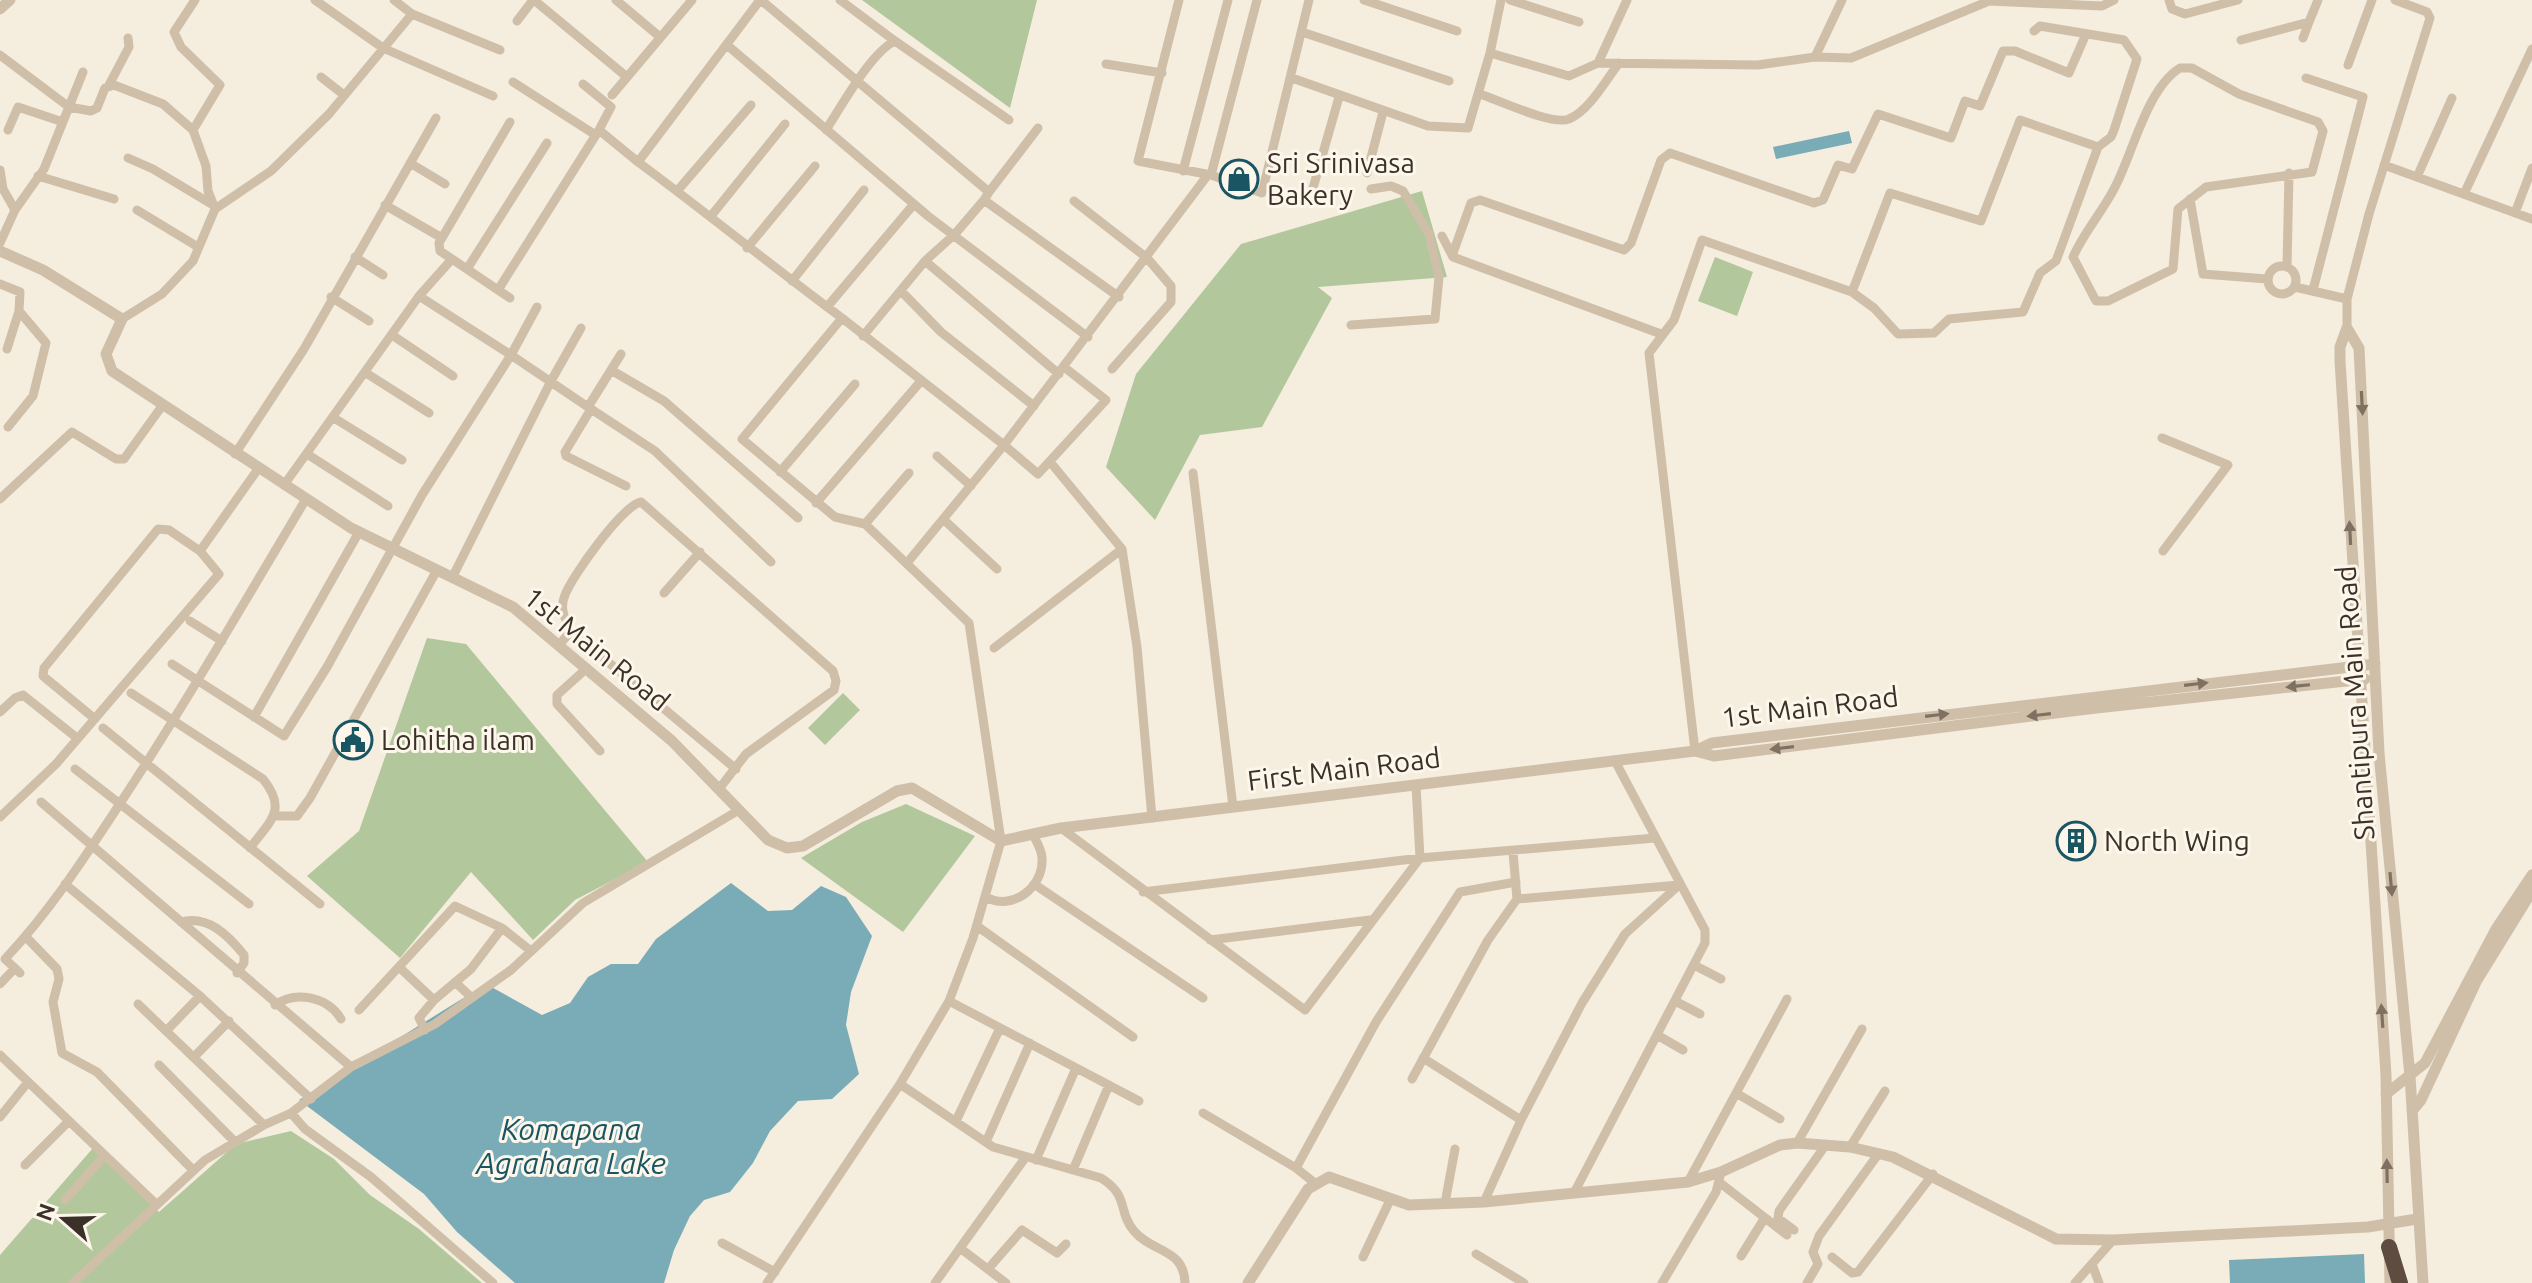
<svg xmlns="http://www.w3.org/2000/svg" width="2532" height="1283" font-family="Ubuntu,sans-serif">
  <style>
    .green { fill: #b3c79c }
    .water { fill: #79acb6 }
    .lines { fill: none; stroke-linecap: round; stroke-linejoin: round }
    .minor { stroke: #cfbfa8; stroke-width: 9 }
    .tertiary { stroke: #cfbfa8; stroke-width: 11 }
    .motorway { stroke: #5d4c3f; stroke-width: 16 }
    .oneway { fill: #7e7162 }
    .labels { text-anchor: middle; stroke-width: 6; stroke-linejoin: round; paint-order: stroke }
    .poi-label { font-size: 28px; fill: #3c3129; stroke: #fcf6eb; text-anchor: start }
    .street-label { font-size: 28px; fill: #3c3129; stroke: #fcf6eb }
    .water-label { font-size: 30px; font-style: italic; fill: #195563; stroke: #fcf6eb }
  </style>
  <rect width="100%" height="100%" fill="#f5edde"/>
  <path class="green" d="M862 0H1037L1010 108Z
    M1422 191 1447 277 1318 287 1332 298 1262 427 1200 435 1155 520 1106 467 1136 374 1241 244Z
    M1715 257 1753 272 1737 316 1698 301Z
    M427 638 466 644 648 862 575 900 533 940 471 872 400 958 307 876 359 831Z
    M843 693 860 710 825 745 808 728Z
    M906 804 975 836 903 932 801 858 862 822Z
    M291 1131 334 1159 370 1195 419 1229 482 1283H0V1255L93 1148 159 1212 236 1144Z"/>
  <path class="water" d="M1849 131 1852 143 1776 159 1773 147Z
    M731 883 768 911 792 910 821 886 846 897 872 936 851 992 846 1025 859 1074 832 1099 798 1101 770 1131 753 1163 730 1192 704 1200 690 1216 674 1250 664 1283H515L457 1232 424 1194 299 1100 486 984 542 1015 570 1003 588 977 611 964H638L656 939Z
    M2364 1254 2365 1283H2230L2229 1260Z"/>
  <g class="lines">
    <path class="minor" d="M195 0 174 32 181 47 220 85 193 130 206 166 208 191 215 209
      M315 0 383 48 493 96
      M394 0 412 14 500 50
      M534 0 627 77
      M616 0 660 37
      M760 0 638 162C707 213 773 267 842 318L742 439 835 517 865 524 969 623 1001 841 973 938 949 1001 900 1084 767 1283
      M761 0 989 192 984 200
      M840 0 895 41
      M1179 0 1138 161 1211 175 1262 193 1309 0
      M1364 0 1457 31
      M1510 0 1579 22
      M2169 0 2172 9 2185 14 2238 0
      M517 21 533 0
      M1302 32 1449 81
      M2303 38 2309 22
      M2241 40 2309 22 2318 0
      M727 45 928 216 1088 337
      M1490 53 1569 76 1598 63 1758 65 1815 57 1851 58 1989 1 2102 6 2114 0
      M0 55 69 107 91 111 97 108 105 88 114 85 163 104 193 130
      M1815 57 1842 0
      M1598 63 1627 0
      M1106 64 1162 73
      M2348 65 2372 0
      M2180 68H2192L2239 94 2318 122 2323 131 2312 172 2206 187 2178 209 2173 269 2108 301H2096L2073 257C2084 232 2103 211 2115 187 2133 153 2147 88 2180 68Z
      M321 77 344 95
      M1292 78 1428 126 1468 128 1490 53 1501 0
      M2306 78 2363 97 2313 290
      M513 82 594 134
      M583 84 611 107 599 130 638 162
      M109 85 129 47 128 38
      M1480 94C1498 100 1553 126 1569 119 1589 111 1606 80 1619 63
      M612 95 692 0
      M8 130 18 107 63 122
      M826 130C841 107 871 52 895 41L1009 120
      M128 158 153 169 213 205
      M410 163 445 184
      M2384 165 2532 219
      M0 170 3 189 15 210
      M1183 171 1228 0
      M1367 173 1383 112
      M1211 175 1257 0
      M38 176 114 199
      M2417 177 2452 98
      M1313 188 1339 97
      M678 190 751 105
      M989 192 1038 128
      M2464 194 2532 49
      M2190 199 2203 274 2267 279
      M1074 201 1147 258 1171 286V302L1112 369
      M385 205 442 238
      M137 210 198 247
      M2515 213 2532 168
      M711 216 785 124
      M1442 236 1453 257 1661 334
      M0 243 15 210 44 169 83 72
      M747 248 815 166
      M1453 253 1471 203 1480 200 1624 250 1631 243 1661 160 1670 153 1814 203 1823 200 1838 165 1852 169 1878 114 1951 138 1965 101 1980 106 2003 51H2015L2069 73 2086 34
      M355 257 383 275
      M452 259 440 251 439 243 510 122
      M925 261 1059 374
      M2268 280a14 14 0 1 1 28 0a14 14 0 1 1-28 0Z
      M2287 267 2289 173
      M467 269 547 143
      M792 281 864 190
      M0 284 20 292 19 311 46 343 33 396 8 427
      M2295 287 2347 299
      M498 290 510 298
      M901 291 941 332 1034 406
      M1852 292 1874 308 1898 334 1934 333 1949 319 2023 312 2040 273 2056 261 2098 147 2111 137 2114 130 2137 59 2124 40 2040 26 2034 31
      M419 296 452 259 498 290 599 130
      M331 297 369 321
      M537 307 511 355 588 407 621 354
      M827 307 914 204
      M842 318 1004 445 907 563
      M122 319 162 294 193 261 215 209 271 171 329 114 412 14
      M1351 325 1435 319 1439 277 1429 234 1403 191 1391 186 1371 189
      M2347 328V299L2369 214 2430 18 2427 12 2395 0
      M392 335 453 376
      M863 336 925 261 955 234 984 200 1119 297
      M7 349 19 311
      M1064 367 1106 400 1038 474 1004 445 1207 176
      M611 370 664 401 798 518
      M366 373 429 413
      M588 407 655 451 771 562
      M591 409 565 452 566 456 626 486
      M334 418 402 460
      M2162 438 2228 465 2163 551
      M235 454 304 349 436 118
      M307 454 388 506
      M937 456 971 486
      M1051 463 1122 549
      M780 472 855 384
      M1193 473 1233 807
      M0 499 72 432 116 459H124L162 406
      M816 503 921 381
      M943 519 997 569
      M865 524 909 473
      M452 578 551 381 581 328
      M664 593 700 552
      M190 621 222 641
      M571 631C565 619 559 609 565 595 572 576 623 505 641 502L833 671 836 681 834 690 746 754 719 789
      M559 645 571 631 736 769
      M994 648 1122 549 1137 647 1152 818
      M172 664 284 736 327 667 422 495 511 355 419 296 284 485
      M587 668 557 695V704L600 751
      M131 693 263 779C288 810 270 821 250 848
      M0 712 15 698 23 695 77 738
      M254 717 359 532
      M95 719 43 676 44 668 158 529 169 530 200 551 258 469
      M103 728 320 904
      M1695 751 1649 353 1674 320 1702 240 1852 292 1890 193 1981 221 2020 120 2098 147
      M75 769 249 904
      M41 802 351 1067 291 1113 264 1125 138 1004
      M274 816H297L310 798 437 570
      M0 817 56 764 219 574 200 551
      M1061 828 1305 1010 1420 858 1416 785
      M65 884 200 996 311 1099
      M1034 884 1203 998
      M1143 892 1420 858 1655 838
      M986 897C1012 912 1044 887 1042 858 1042 850 1036 841 1033 834
      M1517 899 1679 885
      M181 922C208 915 228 935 244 955V963L237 973
      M977 926 1133 1037
      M26 937 57 969 59 979 53 1002 62 1053 97 1072 193 1170
      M1210 940 1370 920
      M1694 965 1721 979
      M399 967 434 1000 471 969 502 928
      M20 973 5 959C50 911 85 857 121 802 186 703 245 601 306 499
      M455 982 472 998
      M0 984 15 968
      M949 1001 1139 1101
      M1675 1001 1700 1014
      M275 1005C296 990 328 997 341 1019
      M359 1010 455 906 502 928 531 951
      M425 1030 419 1018 434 1000
      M166 1031 200 996
      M1657 1035 1683 1050
      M0 1055 156 1204
      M194 1057 229 1021
      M1423 1058 1521 1120
      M159 1065 235 1142
      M351 1067 435 1024 511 970 583 903 739 810
      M1412 1079 1488 940 1517 899 1513 852
      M900 1084 993 1147 1101 1178C1130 1196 1117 1211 1134 1231 1152 1253 1184 1248 1185 1283
      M1736 1093 1780 1119
      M291 1113 305 1129 371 1177 493 1283
      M1203 1113 1296 1168 1316 1184
      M0 1117 28 1082
      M956 1121 1000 1028
      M986 1142 1030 1043
      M1797 1143 1862 1029
      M1850 1147 1885 1091
      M1036 1160 1076 1068
      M25 1165 69 1121
      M1296 1168 1376 1022 1460 892 1516 882
      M1073 1170 1109 1085
      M1688 1182 1787 999
      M1719 1182 1787 1235
      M1574 1193 1705 943V930L1615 761
      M65 1200 105 1155
      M1484 1202 1521 1120 1582 1003 1625 934 1679 885
      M1445 1203 1455 1149
      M1794 1230 1778 1218 1779 1211 1825 1146
      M722 1243 775 1272
      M1476 1254 1524 1283
      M1741 1256 1764 1219
      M1363 1257 1391 1198
      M1832 1257 1852 1273 1858 1272 1933 1174
      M2092 1264 2099 1283
      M988 1269 1022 1230 1057 1253 1066 1244
      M73 1283 205 1160 264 1125
      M935 1283 960 1248
      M1006 1283 960 1248 1025 1158
      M1662 1283 1716 1192 1721 1172
      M1807 1283 1818 1264 1813 1252 1819 1236 1879 1153
      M2075 1283 2113 1240"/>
    <path class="tertiary" d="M0 9 10 0
      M0 251 43 270 122 319 106 354 112 371 351 528 513 607 672 741 768 840 787 848 803 846 897 791 912 788 1001 841 1061 828 1695 751 1712 743 2375 664
      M2347 328 2359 348 2379 753 2410 1076 2423 1283
      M2347 328 2340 347V361L2386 1075 2390 1283
      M1695 751 1714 756 2096 708 2365 679
      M2386 1094 2425 1063 2496 929 2532 875
      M2412 1111 2421 1100 2477 980 2532 891
      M1248 1283 1308 1189 1329 1177 1409 1205 1484 1202 1688 1182 1721 1172 1780 1145 1797 1143 1850 1147 1893 1157 2056 1239 2113 1240 2368 1227 2417 1219"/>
    <path class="motorway" d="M2389 1247 2400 1283"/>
  </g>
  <defs><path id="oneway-solid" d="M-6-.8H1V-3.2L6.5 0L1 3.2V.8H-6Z" transform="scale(2)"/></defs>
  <g class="oneway">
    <use href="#oneway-solid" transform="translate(2362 403) rotate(87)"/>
    <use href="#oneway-solid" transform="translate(2350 533) rotate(-93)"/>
    <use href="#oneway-solid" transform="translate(2196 684) rotate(-7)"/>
    <use href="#oneway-solid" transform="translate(2298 686) rotate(174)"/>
    <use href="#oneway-solid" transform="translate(1937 715) rotate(-7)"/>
    <use href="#oneway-solid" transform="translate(2039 715) rotate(173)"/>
    <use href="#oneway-solid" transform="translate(1782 748) rotate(173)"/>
    <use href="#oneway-solid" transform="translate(2391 884) rotate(85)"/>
    <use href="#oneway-solid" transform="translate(2382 1016) rotate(-94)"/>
    <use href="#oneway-solid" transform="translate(2387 1171) rotate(-91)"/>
  </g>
  <defs>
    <g id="shop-ring" transform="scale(2)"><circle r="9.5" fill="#fcf6eb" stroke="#195563" stroke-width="1.5"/><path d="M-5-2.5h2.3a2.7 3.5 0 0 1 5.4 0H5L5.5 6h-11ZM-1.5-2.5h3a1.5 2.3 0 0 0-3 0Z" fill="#195563"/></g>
    <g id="civic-ring" transform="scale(2)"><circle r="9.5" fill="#fcf6eb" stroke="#195563" stroke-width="1.5"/><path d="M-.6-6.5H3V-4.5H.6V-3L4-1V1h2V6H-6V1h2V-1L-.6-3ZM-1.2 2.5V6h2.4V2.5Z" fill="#195563"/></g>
    <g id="building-ring" transform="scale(2)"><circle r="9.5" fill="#fcf6eb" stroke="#195563" stroke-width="1.5"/><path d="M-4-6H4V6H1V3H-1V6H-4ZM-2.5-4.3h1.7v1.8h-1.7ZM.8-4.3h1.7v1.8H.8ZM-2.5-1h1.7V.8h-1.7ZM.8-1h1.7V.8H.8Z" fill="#195563"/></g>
  </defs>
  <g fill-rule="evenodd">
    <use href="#shop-ring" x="1239" y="179"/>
    <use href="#civic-ring" x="353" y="740"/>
    <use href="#building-ring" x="2076" y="841"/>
  </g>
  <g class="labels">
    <g class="poi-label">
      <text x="1267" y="173">Sri Srinivasa<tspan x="1267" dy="32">Bakery</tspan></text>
      <text x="381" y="750">Lohitha ilam</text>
      <text x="2104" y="851">North Wing</text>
    </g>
    <g class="street-label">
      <text transform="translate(597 649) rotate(39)" y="10">1st Main Road</text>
      <text transform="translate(2355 703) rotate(-94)" y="10">Shantipura Main Road</text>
      <text transform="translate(1810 707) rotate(-7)" y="10">1st Main Road</text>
      <text transform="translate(1344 769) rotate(-7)" y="10">First Main Road</text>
    </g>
    <g class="water-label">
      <text x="571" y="1140">Komapana<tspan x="571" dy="34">Agrahara Lake</tspan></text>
    </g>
  </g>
  <g transform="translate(64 1219) rotate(290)" stroke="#fcf6eb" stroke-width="6" paint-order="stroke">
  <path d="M0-6L14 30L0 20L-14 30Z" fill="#3c3129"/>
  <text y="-12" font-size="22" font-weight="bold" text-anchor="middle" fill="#3c3129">N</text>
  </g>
</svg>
